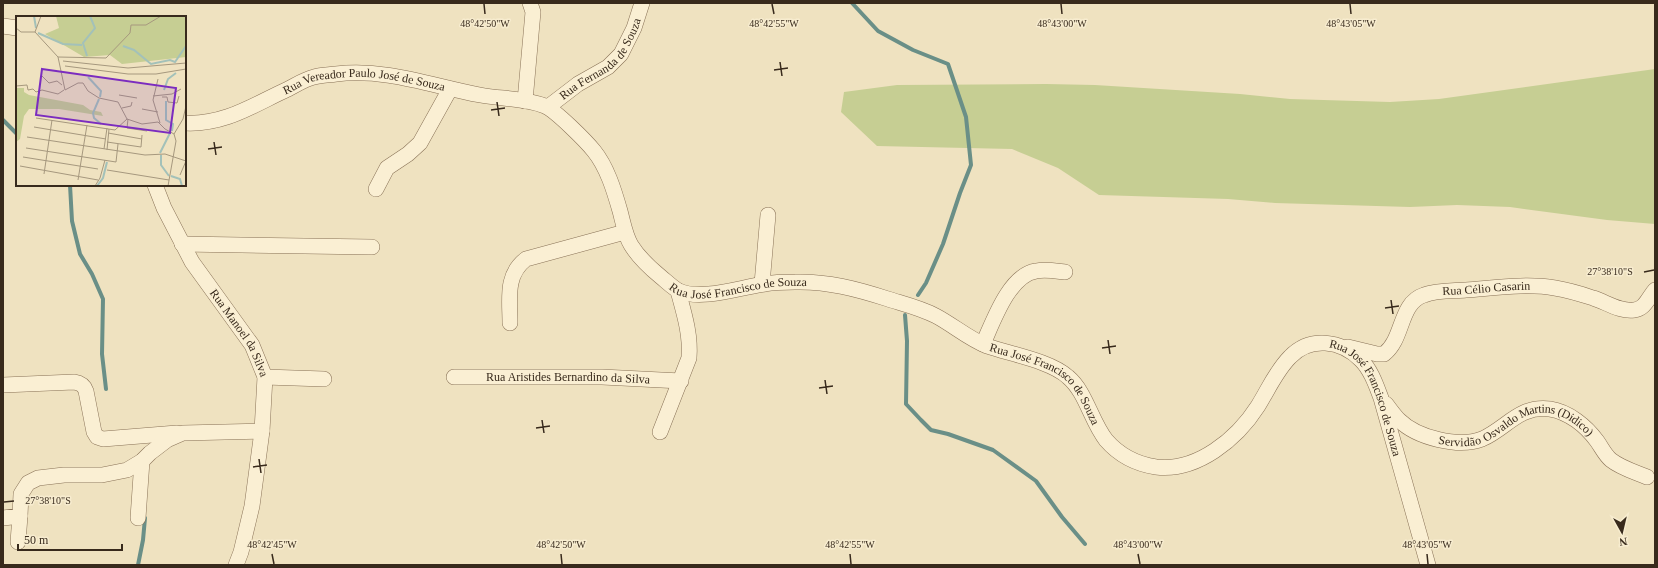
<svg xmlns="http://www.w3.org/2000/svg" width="1658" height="568" font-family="'Times New Roman',serif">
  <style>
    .green { fill: #c6ce93 }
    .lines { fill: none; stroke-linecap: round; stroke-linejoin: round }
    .stream { stroke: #6a8f87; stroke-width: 4 }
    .minor-casing { stroke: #897257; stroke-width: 16 }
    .minor { stroke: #faefd3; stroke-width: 15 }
    .ticks { fill: none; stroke: #382a1c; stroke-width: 1.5 }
    .labels { text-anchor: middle; stroke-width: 3; stroke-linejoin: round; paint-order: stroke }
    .street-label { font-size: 12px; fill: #382a1c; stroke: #f7eccf }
    .inset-river { fill: none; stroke: #a3c1b9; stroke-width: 2 }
    .inset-road { fill: none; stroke: #a6987e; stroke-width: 1 }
    .view { fill: #7b2cbf; fill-opacity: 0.15; stroke: #7b2cbf; stroke-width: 2 }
    .inset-edge { fill: none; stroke: #382a1c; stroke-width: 2 }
    .ticks-label { font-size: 10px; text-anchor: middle; fill: #382a1c; stroke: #f7eccf; stroke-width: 3; stroke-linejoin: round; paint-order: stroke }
  </style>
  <rect width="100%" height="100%" fill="#efe2c0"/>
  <path class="green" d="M1655 69V224L1607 220 1510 207 1457 205 1410 207 1275 203 1228 199 1099 195 1058 168 1012 149 877 146 841 112 844 92 897 85 1046 84 1095 85 1240 94 1290 99 1390 102 1439 99Z"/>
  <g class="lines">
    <path class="stream" d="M852 3 878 31 913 50 948 64 966 117 971 165 960 193 943 244 926 283 918 295
      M3 120 17 134
      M70 185 72 221 80 254 92 274 103 299 102 354 106 389
      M905 315 907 341 906 404 921 420 931 430 948 434 993 450 1036 481 1062 517 1085 544
      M138 565 143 540 145 518"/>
    <g class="minor-casing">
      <g id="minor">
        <path d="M3 26 17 28"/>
        <path d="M525 101 533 12 530 3"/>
        <path id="s1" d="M548 107 578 84 608 67 621 54 634 28 642 3"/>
        <path id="s2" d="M185 123C225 125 253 105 288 89 296 85 305 79 314 77 321 75 329 75 336 74 386 68 432 86 480 95 501 99 525 98 545 106 556 111 586 141 594 151 607 167 614 190 620 211 623 222 625 235 631 245 639 258 650 268 661 277 666 281 673 288 679 291 702 301 741 287 765 284 775 282 785 282 795 282 827 281 857 289 888 299 904 304 921 308 936 316 953 325 969 339 987 346 1010 354 1051 361 1068 377 1086 392 1091 421 1106 440 1119 455 1136 464 1156 467 1197 472 1237 439 1258 406 1268 390 1276 371 1290 357 1310 336 1341 340 1361 360 1371 370 1376 385 1381 398L1428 565"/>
        <path id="s3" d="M155 185 164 208 192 262 252 345 265 377 262 431 252 506 241 552 236 565"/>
        <path d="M376 189 387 168 408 154 420 143 450 89"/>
        <path d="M182 244 372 247"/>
        <path d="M762 284 768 215"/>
        <path d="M510 323C510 299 505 275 526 259L625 232"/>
        <path d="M983 344C993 322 1009 275 1036 271 1045 269 1056 271 1065 272"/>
        <path id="s4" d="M1348 347 1377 354H1384C1404 339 1399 303 1424 295 1436 290 1453 291 1466 290 1494 288 1527 283 1555 288 1567 290 1581 294 1593 298 1606 302 1620 312 1634 310 1645 309 1648 298 1655 290"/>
        <path d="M265 377 324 379"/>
        <path id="s5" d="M454 377H602L681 381"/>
        <path d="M3 385 74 382C80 383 84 385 86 391L94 432 97 437 103 439 177 433"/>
        <path id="s6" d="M1386 404C1390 409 1394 415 1399 420 1417 438 1459 448 1482 439 1507 428 1519 405 1550 409 1569 412 1586 426 1597 441 1602 448 1605 455 1611 460 1621 468 1635 472 1647 477"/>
        <path d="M660 432 689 358C691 335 684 313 678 291"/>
        <path d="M3 518 20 516 21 494 28 483 38 478 64 475H102L127 470 142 461 150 453 167 440 183 433 262 431"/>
        <path d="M138 518 142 461"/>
        <path d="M18 542 20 516"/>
      </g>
    </g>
    <use href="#minor" class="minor"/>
  </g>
  <path class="ticks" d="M484 4 485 14M772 4 774 14M1061 4 1062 14M1350 4 1351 14M780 62 782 76M774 70 788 68M497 102 499 116M491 110 505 108M214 142 216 155M208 149 222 147M1644 272 1654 270M1391 300 1393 314M1385 308 1399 306M1108 340 1110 354M1102 348 1116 346M825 380 827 394M819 388 833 386M542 420 544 433M536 428 550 426M259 459 261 473M253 467 267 465M4 502 14 501M272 554 274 564M561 554 562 564M850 554 851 564M1138 554 1140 564M1427 554 1428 564"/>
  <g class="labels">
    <g class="street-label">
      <text dy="4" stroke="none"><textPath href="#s1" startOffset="73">Rua Fernanda de Souza</textPath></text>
      <text dy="4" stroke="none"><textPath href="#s2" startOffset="188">Rua Vereador Paulo José de Souza</textPath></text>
      <text dy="4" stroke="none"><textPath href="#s2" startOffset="668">Rua José Francisco de Souza</textPath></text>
      <text dy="4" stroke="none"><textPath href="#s4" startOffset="173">Rua Célio Casarin</textPath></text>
      <text dy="4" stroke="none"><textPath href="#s3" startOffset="171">Rua Manoel da Silva</textPath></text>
      <text dy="4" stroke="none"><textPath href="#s5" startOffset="114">Rua Aristides Bernardino da Silva</textPath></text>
      <text dy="4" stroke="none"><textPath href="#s2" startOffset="1004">Rua José Francisco de Souza</textPath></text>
      <text dy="4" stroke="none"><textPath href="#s2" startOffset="1447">Rua José Francisco de Souza</textPath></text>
      <text dy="4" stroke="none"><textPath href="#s6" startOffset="150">Servidão Osvaldo Martins (Didico)</textPath></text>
    </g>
  </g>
  <g transform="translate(16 16)">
    <rect width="170" height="170" fill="#efe2c0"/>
    <path d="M40 0H170V41L106 48 94 39 68 41 29 18 43 12ZM0 72H8V76L13 79 67 89 74 94 85 96 87 100 43 93H13L8 100 4 123 0 126Z" fill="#c6ce93"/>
    <path class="inset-river" d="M18 0 20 12M22 17 47 28 66 29M107 30 118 34 135 48 154 44 159 46 170 30M71 40 67 27 79 12 74 0M72 61 85 75 84 81M148 74 152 63 160 57M83 83 77 97 78 102 85 108M150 85V104L157 108 156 115M144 137 154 117M145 139V149L153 160M155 160 164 163 166 170M81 170 87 162 91 146"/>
    <path class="inset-road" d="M0 12 5 16H19L42 41 49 74 62 67H67L72 75 83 82 102 86 111 103M19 16 25 0M42 41 90 42 114 17 115 9H130L145 0M47 45 112 52 170 47M49 50 112 58H140L170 53M26 60 33 67 41 65 46 69M142 63 137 84 144 107M0 70 11 69 12 74 17 73 20 76 26 74 42 78 48 74M103 79 121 82M137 80 156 78 165 73M146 81H151L152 86 161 87 163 80M106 92 115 90 116 86M126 93 142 96M20 102 99 114 111 103M111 103 126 108 142 106 149 113 158 118 160 125 152 170M112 103 111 112 131 115M18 111 90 123M92 117 126 123M158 118 167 103 170 90M11 121 129 139 149 138 170 145M91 126 125 131 126 119M10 132 100 146 102 128M88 133 91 112M91 134 93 113M7 141 82 153M4 150 82 164M91 154 153 164M28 158 36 104M164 159 170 145M62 164 71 109M79 170 84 162 89 144"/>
    <path class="view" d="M26 53 160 72 154 117 20 99Z"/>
    <rect width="170" height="170" class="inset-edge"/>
  </g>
  <g class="ticks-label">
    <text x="485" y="27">48°42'50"W</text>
    <text x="774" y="27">48°42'55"W</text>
    <text x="1062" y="27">48°43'00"W</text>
    <text x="1351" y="27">48°43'05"W</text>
    <text x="1610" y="275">27°38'10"S</text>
    <text x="48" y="504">27°38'10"S</text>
    <text x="272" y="548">48°42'45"W</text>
    <text x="561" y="548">48°42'50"W</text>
    <text x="850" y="548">48°42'55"W</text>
    <text x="1138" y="548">48°43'00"W</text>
    <text x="1427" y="548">48°43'05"W</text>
  </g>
  <rect width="1658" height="568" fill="none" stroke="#382a1c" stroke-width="8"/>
  <g transform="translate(1622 532) rotate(172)" stroke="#f7eccf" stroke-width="3" paint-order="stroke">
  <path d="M0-3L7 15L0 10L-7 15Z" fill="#382a1c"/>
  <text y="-6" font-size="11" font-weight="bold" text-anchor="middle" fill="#382a1c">N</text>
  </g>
  <path d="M18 544v6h104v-6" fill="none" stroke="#382a1c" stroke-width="2"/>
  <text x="24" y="544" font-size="12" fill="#382a1c" stroke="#f7eccf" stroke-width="3" paint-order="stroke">50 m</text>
</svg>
